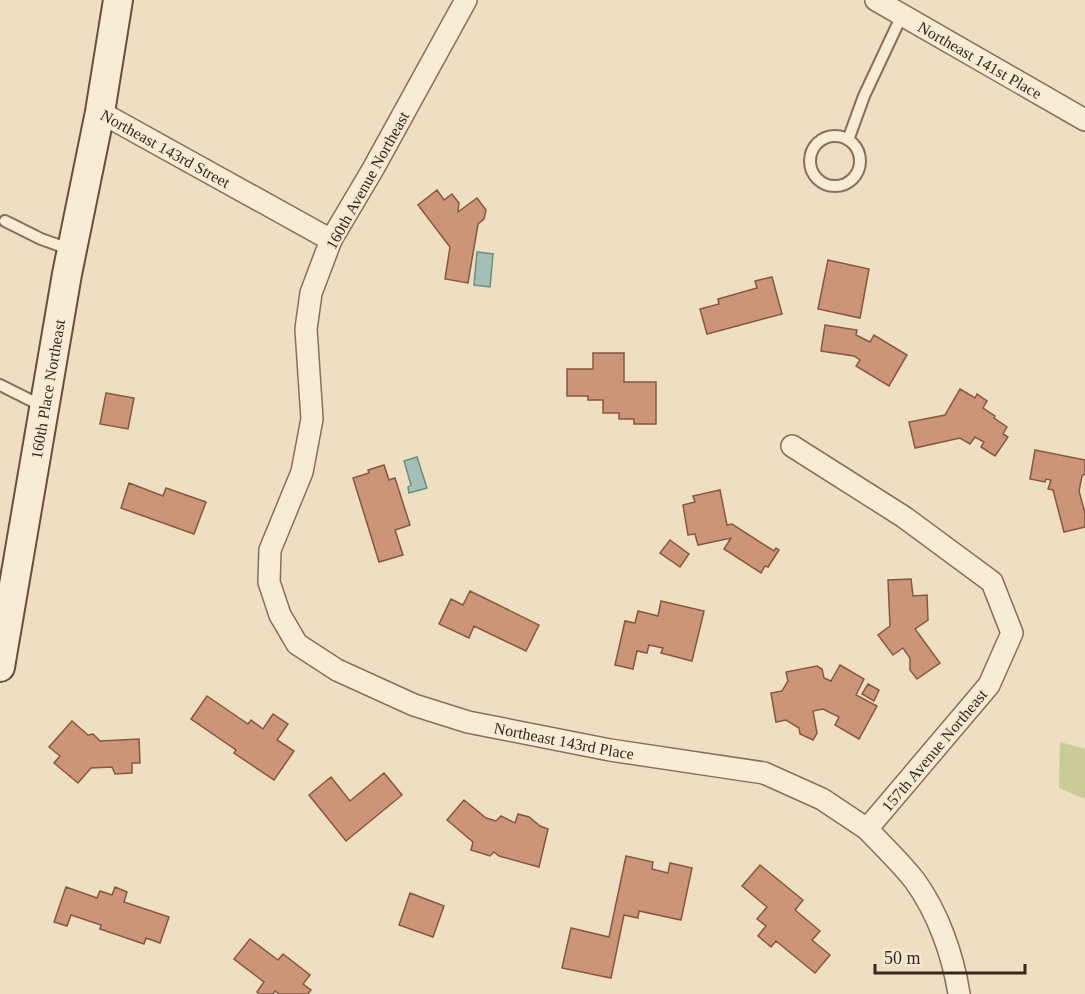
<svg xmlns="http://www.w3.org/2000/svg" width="1085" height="994" font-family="'Times New Roman',serif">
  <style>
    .green { fill: #c9cc96 }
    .water { fill: #a4c0b6; stroke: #6b8e83; stroke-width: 1.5 }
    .building { fill: #cc9577; stroke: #87573f; stroke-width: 1.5 }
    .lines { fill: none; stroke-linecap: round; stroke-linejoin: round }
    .lane-casing { stroke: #886f59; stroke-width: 14 }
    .street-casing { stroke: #886f59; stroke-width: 24 }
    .secondary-casing { stroke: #69503c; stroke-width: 32 }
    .lane { stroke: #f9ecd5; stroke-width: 10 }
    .street { stroke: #f9ecd5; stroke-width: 21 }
    .secondary { stroke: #f9ecd5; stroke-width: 28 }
    .labels { text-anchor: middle; stroke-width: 4.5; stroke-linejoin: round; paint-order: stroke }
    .street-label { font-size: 16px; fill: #37281d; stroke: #f5e9d1 }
  </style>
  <rect width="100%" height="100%" fill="#eedec2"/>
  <path class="green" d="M1060 742 1085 749V799L1059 788Z"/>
  <path class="water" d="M477 252 493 254 490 287 474 285Z
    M417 457 427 488 409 493 408 487 411 485 404 461Z"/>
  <path class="building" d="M437 190 444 200 452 194 459 203 458 212 477 198 486 210 484 219 478 224 468 283 445 279 450 247 418 205Z
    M828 260 869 269 860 318 818 309Z
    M772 277 782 314 707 334 700 309 719 304 718 299 757 288 755 281Z
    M825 325 857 330 856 335 870 342 874 335 907 355 889 386 856 366 860 360 854 356 821 351Z
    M593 353H624V382H656V424H634V419H619V413H603V400H588V396H567V369H593Z
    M960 389 975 398 977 394 987 401 983 408 995 416 994 418 1007 427 1003 434 1008 437 995 456 981 447 984 442 975 437 970 444 960 438 915 448 909 422 945 415Z
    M106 393 134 398 128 429 100 424Z
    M1035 450 1085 460V474L1082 476 1079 491 1085 513V527L1064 532 1053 490 1048 489 1051 480 1046 479 1045 482 1030 479Z
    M384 465 389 480 395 478 410 525 395 530 403 555 379 562 353 478 369 473 368 470Z
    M129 483 163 496 166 488 206 502 194 534 121 508Z
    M720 490 727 525 732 524 774 551 776 548 779 550 768 567 765 566 761 573 724 549 731 538 698 545 695 534 688 535 683 505 695 502 693 496Z
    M670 540 689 554 680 567 660 553Z
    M911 579 913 596 927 595 928 620 915 629 940 663 917 679 910 670V658L903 648 893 655 878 635 890 626 888 580Z
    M470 591 539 625 526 651 474 626 469 638 439 624 451 599 463 605Z
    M661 601 704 611 692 661 661 653 663 648 649 645 647 653 637 651 633 669 615 665 625 621 635 623 638 611 658 616Z
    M840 665 864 679 856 695 877 706 859 739 835 725 839 717 823 709 813 711 817 733 813 740 800 734 799 728 786 720 776 722 771 693 782 691 788 681 786 672 817 666 822 669 824 678 831 681Z
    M868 684 879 690 874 701 862 694Z
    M207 696 248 724 251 720 263 729 273 714 288 724 277 740 294 751 274 780 234 753 236 750 191 719Z
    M72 721 88 735 93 734 100 741 139 739 140 763H132V773L115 774 112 767 91 768 78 783 54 763 60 756 49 747Z
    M384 773 402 795 346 841 309 795 331 777 350 801Z
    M464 800 486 818 496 821 501 816 515 823 518 814 529 817 540 826 548 829 539 867 499 856 494 852 490 856 471 850 473 842 447 820Z
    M626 856 653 862 652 869 668 873 670 863 692 868 681 920 639 911 638 918 624 915 611 978 562 968 571 928 609 937Z
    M760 865 803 900 795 910 820 931 812 940 830 955 815 973 776 941 771 947 758 936 766 926 757 919 767 907 742 886Z
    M66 887 97 898 100 891 112 895 115 887 127 892 124 902 169 917 160 943 146 938 144 944 100 929 101 925 71 915 67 926 54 922Z
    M410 893 444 906 433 937 399 925Z
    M250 939 278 960 283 954 310 975 303 984 311 990 308 994H279L275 991 273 994H259L257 992 264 982 234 959Z"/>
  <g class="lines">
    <g class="lane-casing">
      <path id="lane" d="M810 161a25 25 0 1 1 50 0a25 25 0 1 1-50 0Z
        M848 140 864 96 902 15
        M5 221 41 239 72 250
        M0 385 44 407"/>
    </g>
    <g class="street-casing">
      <g id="street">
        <path id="s1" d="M466 0 373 169 331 240 311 293 306 329 312 419 302 472 270 550 269 582 280 615 297 644 337 670 414 705 468 722 610 750 764 773 822 799 867 829"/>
        <path id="s2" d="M876 0 1085 120"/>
        <path id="s3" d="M100 112 331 240"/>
        <path d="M792 446 904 517 992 582 1012 633 989 685 867 829C883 846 901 863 915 881 938 913 953 955 959 994"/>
      </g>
    </g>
    <g class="secondary-casing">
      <g id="secondary">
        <path id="s4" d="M0 667 67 274 100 112 118 0"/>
      </g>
    </g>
    <use href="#lane" class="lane"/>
    <use href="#street" class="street"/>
    <use href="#secondary" class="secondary"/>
  </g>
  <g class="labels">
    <g class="street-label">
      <text dy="6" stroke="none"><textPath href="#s2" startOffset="120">Northeast 141st Place</textPath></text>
      <text dy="6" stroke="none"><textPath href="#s3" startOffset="75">Northeast 143rd Street</textPath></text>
      <text transform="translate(367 180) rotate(-61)" y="6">160th Avenue Northeast</text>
      <text dy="6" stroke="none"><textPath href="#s4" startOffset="282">160th Place Northeast</textPath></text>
      <text dy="6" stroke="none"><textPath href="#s1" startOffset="984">Northeast 143rd Place</textPath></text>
      <text transform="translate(934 750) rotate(-50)" y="6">157th Avenue Northeast</text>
    </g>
  </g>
  <path d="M875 964v9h150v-9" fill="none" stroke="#37281d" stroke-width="3"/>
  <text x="884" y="964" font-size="18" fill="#37281d" stroke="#f5e9d1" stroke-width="4.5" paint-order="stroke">50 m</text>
</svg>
